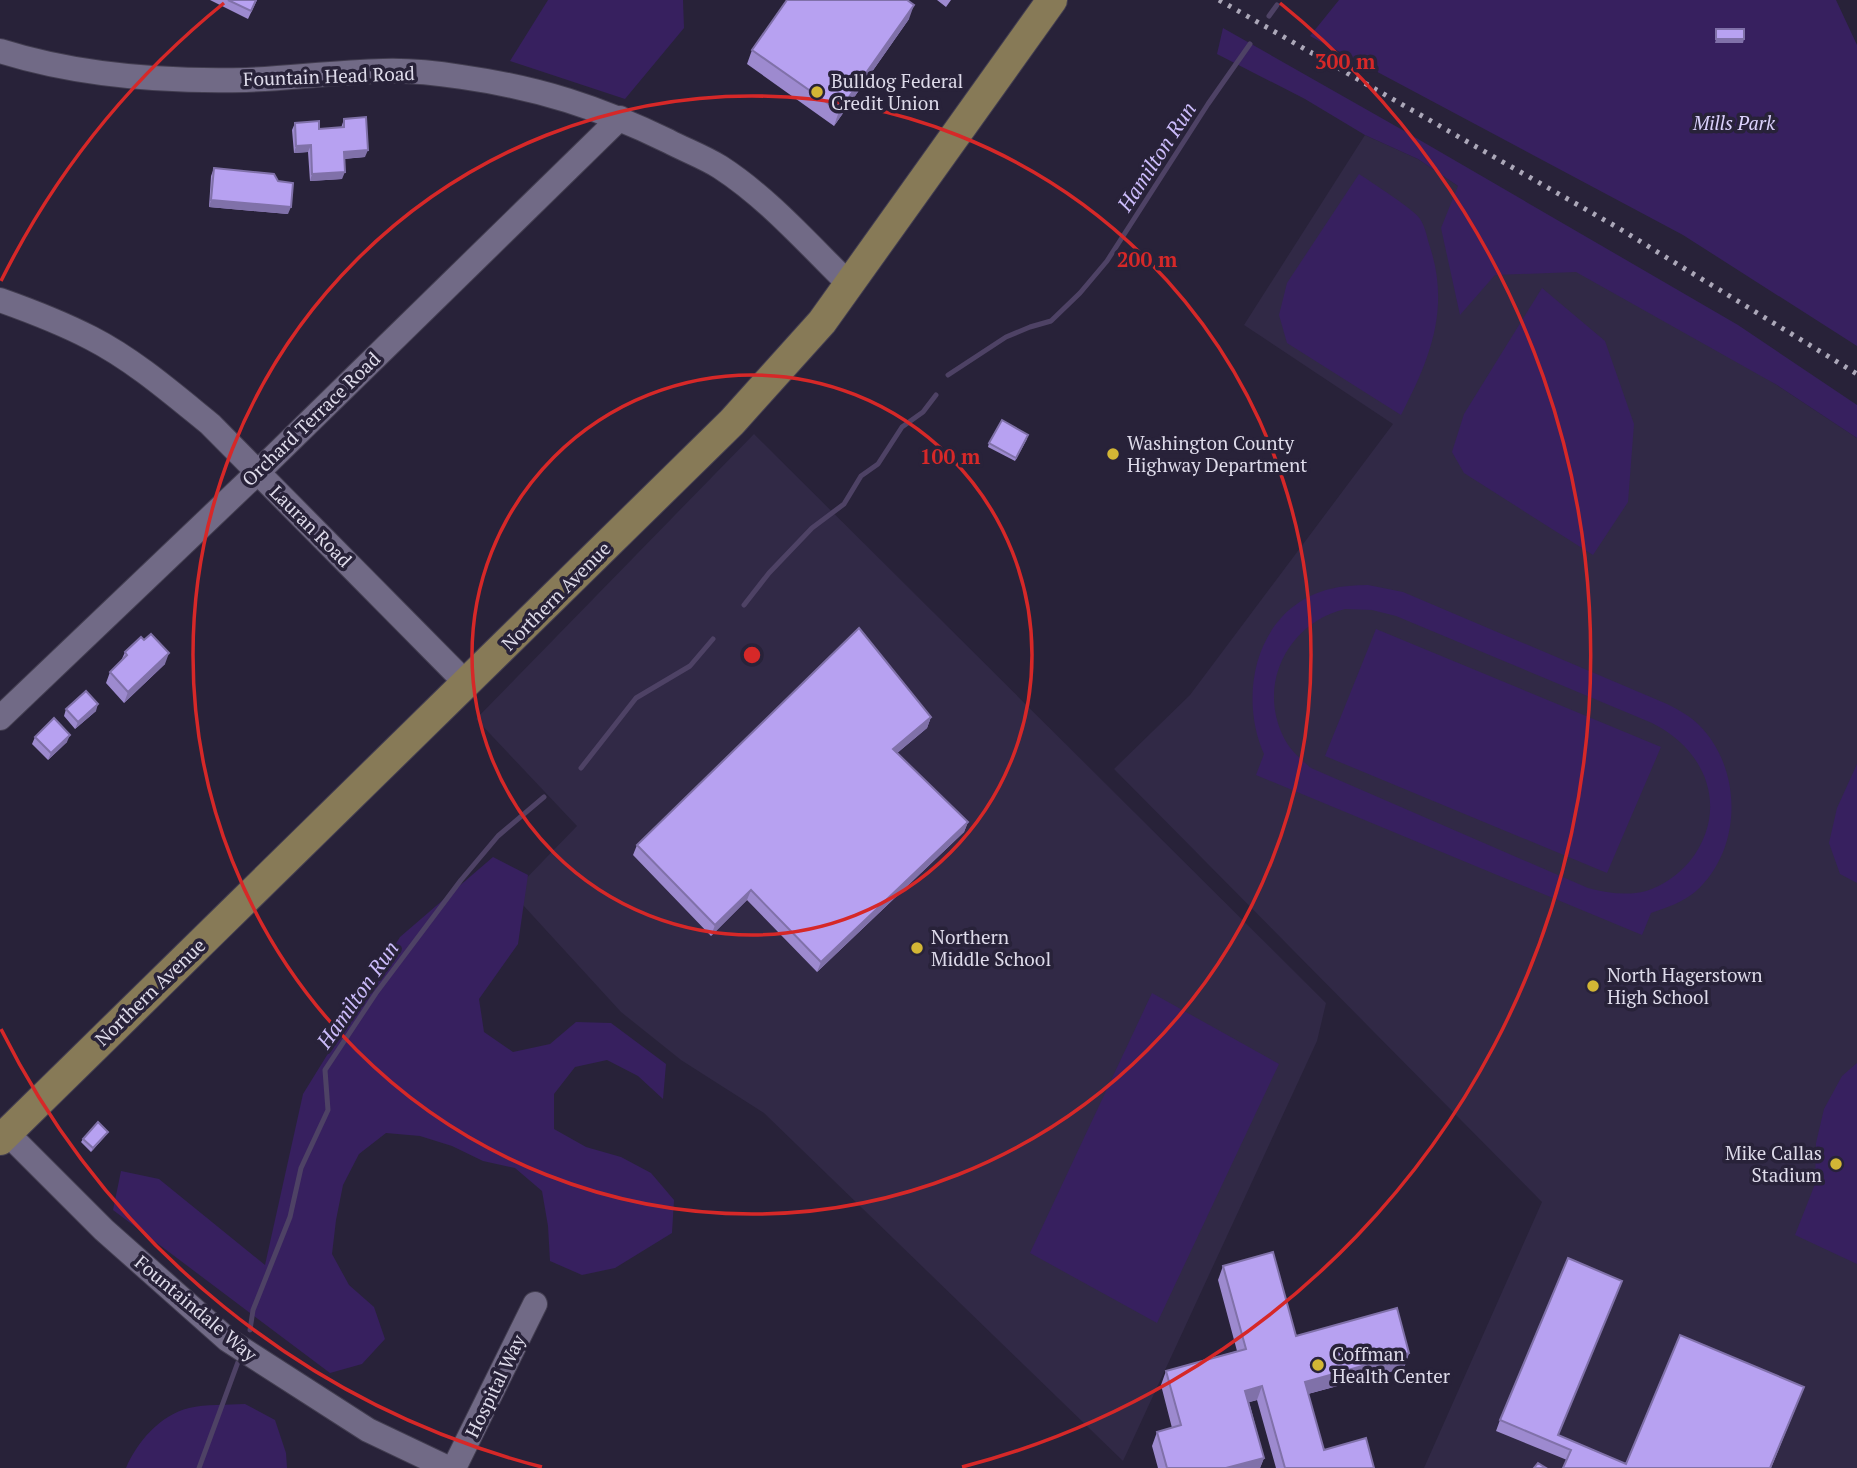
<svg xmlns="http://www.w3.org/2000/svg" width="1857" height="1468" font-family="'PT Serif',serif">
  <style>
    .built { fill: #312946 }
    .green { fill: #37205f; fill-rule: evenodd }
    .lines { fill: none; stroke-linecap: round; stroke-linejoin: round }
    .stream { stroke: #4e4265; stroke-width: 5 }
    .minor-casing { stroke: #423d50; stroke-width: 26 }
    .major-casing { stroke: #423d50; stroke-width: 32 }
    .minor { stroke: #716a86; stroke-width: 24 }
    .major { stroke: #877a57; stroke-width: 30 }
    .rail { stroke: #aca8b9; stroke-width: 5; stroke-dasharray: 3.5 7; stroke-linecap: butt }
    .wall { fill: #9d8acf }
    .shaded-wall { fill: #8071a9 }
    .building { fill: #b7a1f1; stroke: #8071a9; stroke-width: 2 }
    .ring { fill: none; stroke: #d62828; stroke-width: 3.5 }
    .poi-dot { fill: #d3b635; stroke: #282239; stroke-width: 2.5 }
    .labels { text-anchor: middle; stroke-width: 7; stroke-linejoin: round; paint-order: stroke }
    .street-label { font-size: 19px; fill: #dedbea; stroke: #282239 }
    .poi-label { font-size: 19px; fill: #dedbea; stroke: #282239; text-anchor: start }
    .park-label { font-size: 19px; font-style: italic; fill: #dbd1fc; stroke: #282239 }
    .water-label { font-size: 21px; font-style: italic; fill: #ccbcfb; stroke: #282239 }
    .centre { fill: #d62828; stroke: #282239; stroke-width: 3.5 }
    .ring-label { font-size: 21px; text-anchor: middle; font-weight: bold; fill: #d62828; stroke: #282239; stroke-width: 7; stroke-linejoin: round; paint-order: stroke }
  </style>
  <rect width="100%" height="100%" fill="#282239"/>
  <path class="built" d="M1365 135 1418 159 1458 186 1777 385 1857 438V1468H1424L1542 1202 1114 769 1190 695 1393 424 1244 325Z
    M754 434 1326 1003 1317 1041 1123 1461 764 1113 681 1060 621 1012 512 893 577 826 476 719Z"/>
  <path class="green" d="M548 0H683L684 28 625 99 510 61Z
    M1339 0H1836L1857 45V346L1683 235 1310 36Z
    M1223 28 1399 128 1738 325 1857 405V438L1777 385 1576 272 1495 275 1460 315 1441 228 1458 186 1418 159 1365 135 1305 99 1217 54Z
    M1359 174C1371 182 1415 210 1420 219 1425 226 1427 237 1429 244 1451 308 1430 359 1401 415L1287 343 1279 315 1287 283Z
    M1542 288 1605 341 1634 424 1628 502 1593 555 1464 473 1452 452 1464 414Z
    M1368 585 1403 592 1667 704C1679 710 1690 716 1699 725 1743 769 1743 850 1695 892 1683 902 1666 908 1651 913L1642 935 1256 775 1264 754C1237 693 1257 607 1330 589 1342 586 1355 585 1368 585ZM1345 609 1372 610 1396 616 1652 723C1707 750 1730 810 1690 861 1679 874 1663 886 1646 891 1627 896 1607 893 1588 888L1311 768C1300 759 1289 749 1283 736 1257 682 1290 622 1345 609Z
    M1376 629 1661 747 1607 873 1325 756Z
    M1857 764V883L1840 874 1829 843 1837 808Z
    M493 857 528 875 518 944 479 999 484 1032 513 1052 550 1044 576 1022 611 1023 666 1064 663 1099 638 1076 607 1060 575 1067 554 1094V1129L586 1147 621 1157 651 1173 674 1200 672 1233 615 1268 582 1275 550 1261 548 1226 542 1191 515 1168 483 1161 452 1146 420 1136 386 1133 359 1154 343 1185 336 1220 332 1254 349 1285 374 1307 385 1339 362 1364 330 1373 113 1210 121 1171 159 1179 265 1265 303 1094 400 937Z
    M1152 993 1279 1064 1157 1323 1030 1253Z
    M1857 1063V1264L1795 1235 1815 1184 1816 1143 1824 1109 1842 1076Z
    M245 1404 275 1420 286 1453 287 1468H126C137 1442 160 1415 189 1408 206 1404 227 1405 245 1404Z"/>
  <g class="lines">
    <path class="stream" d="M1269 16 1277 5
      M948 375 1006 337 1030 327 1051 321 1080 293 1107 261 1208 104 1250 44
      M744 605 769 573 812 528 844 504 861 476 878 464 902 427 923 412 936 395
      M581 768 636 698 690 666 713 639
      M250 1330 253 1310 290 1217 301 1168 328 1110 325 1070 376 993 461 880 498 836 544 797
      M199 1468 238 1362"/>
    <g class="minor-casing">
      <path id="minor" d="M0 51C79 76 164 82 246 80 292 78 337 72 383 71 409 70 436 73 462 77 539 88 598 107 668 141 685 150 704 157 720 167 768 198 808 244 849 284
        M0 300C31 311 62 323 91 338 134 360 173 394 210 424L466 683
        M0 718 258 472 620 118
        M7 1133 104 1230 228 1340 368 1430 448 1468
        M454 1468 535 1304"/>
    </g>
    <g class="major-casing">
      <path id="major" d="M0 1140 732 422 822 322 1052 0"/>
    </g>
    <use href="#minor" class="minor"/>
    <use href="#major" class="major"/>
    <path class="rail" d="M1219 0 1615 226 1857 374"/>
  </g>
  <path class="wall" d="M210 0H257L248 19Z
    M937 0H951L946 7Z
    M909 19 834 126 747 64 752 50Z
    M344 119 365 157 344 159 342 179 310 181 308 152 294 153 292 130 295 123 319 129 341 128Z
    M214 168 288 214 209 207 211 176Z
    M1027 439 1015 461 988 447 989 443Z
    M144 640 165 664 124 703 106 683 110 672 121 661 125 652Z
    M66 709 96 711 75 729 64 716Z
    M931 717 927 728 897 753 968 822 964 832 817 972 747 900 711 936 633 855 637 845Z
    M35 737 67 742 48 760 32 744Z
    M108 1132 106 1135 91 1152 81 1142 83 1139Z
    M1223 1266 1296 1336 1409 1353 1404 1368 1308 1394 1324 1450 1374 1468H1276L1257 1400 1249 1402 1264 1458 1260 1468H1158L1152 1446 1157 1432 1172 1428 1161 1385 1166 1371 1237 1351 1218 1280Z
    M1800 1397 1771 1468H1563L1567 1460 1496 1431 1500 1420 1559 1435 1626 1464Z"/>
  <path class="shaded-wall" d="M914 5 909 19 834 126 839 111Z
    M1716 39H1744L1743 43H1715Z
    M311 145 308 152 294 153 296 146Z
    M368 150 365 157 341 159 344 152Z
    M345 172 342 179 310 181 312 174Z
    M211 200 291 207 288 214 209 207Z
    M169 653 165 664 124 703 128 692Z
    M98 704 96 711 75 729 78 722Z
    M931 717 927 728 889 760 893 749Z
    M70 735 67 742 48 760 51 753Z
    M968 822 964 832 817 972 821 962Z
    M751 890 747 900 711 936 715 925Z
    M108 1132 106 1135 91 1152 93 1148Z
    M1409 1353 1404 1368 1300 1396 1305 1382Z
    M1262 1386 1257 1400 1240 1405 1245 1391Z
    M1264 1458 1260 1468H1226Z"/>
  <path class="building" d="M228 0H256L251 11Z
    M787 0H907L914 5 839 111 752 50Z
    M1716 29H1744V39H1716Z
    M366 117 368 150 344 152 345 172 312 174 311 145 296 146 295 123 319 121V129L344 127V119Z
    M214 168 274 174 278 181 293 183 291 207 211 200Z
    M1002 420 1028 435 1016 458 989 443Z
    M859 628 931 717 893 749 968 822 821 962 751 890 715 925 637 845Z
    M151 634 169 653 128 692 110 672 127 655 125 652 141 637 144 640Z
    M86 691 98 704 78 722 66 709Z
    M54 718 70 735 51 753 35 737Z
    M98 1122 108 1132 93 1148 83 1139Z
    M1273 1252 1296 1336 1397 1308 1409 1353 1305 1382 1324 1450 1366 1438 1374 1468H1285L1262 1386 1245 1391 1264 1458 1226 1468H1167L1157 1432 1181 1425 1166 1371 1246 1349 1223 1266Z
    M1568 1258 1622 1281 1558 1435 1626 1464 1680 1335 1804 1387 1770 1468H1563L1571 1450 1500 1420Z
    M1538 1463 1546 1468H1534Z"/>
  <g class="ring">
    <circle cx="752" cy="655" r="280"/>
    <circle cx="752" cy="655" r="559"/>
    <path d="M542 1467A839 839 0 0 1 1 1029M1 281A839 839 0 0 1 224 3M1280 3A839 839 0 0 1 962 1467"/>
  </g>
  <g class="poi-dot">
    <circle cx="817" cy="92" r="7"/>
    <circle cx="1113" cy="454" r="7"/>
    <circle cx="917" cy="948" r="7"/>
    <circle cx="1593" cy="986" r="7"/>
    <circle cx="1836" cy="1164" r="7"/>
    <circle cx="1318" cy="1365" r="7"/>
  </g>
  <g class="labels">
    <g class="street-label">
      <text transform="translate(329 76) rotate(-2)" y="7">Fountain Head Road</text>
      <text transform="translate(311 419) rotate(-44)" y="7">Orchard Terrace Road</text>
      <text transform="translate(311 526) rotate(45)" y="7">Lauran Road</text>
      <text transform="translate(556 596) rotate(-45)" y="7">Northern Avenue</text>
      <text transform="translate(150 992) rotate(-44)" y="7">Northern Avenue</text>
      <text transform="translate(196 1308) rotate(40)" y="7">Fountaindale Way</text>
      <text transform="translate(495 1386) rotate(-64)" y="7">Hospital Way</text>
    </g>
    <g class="poi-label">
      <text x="831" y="88">Bulldog Federal<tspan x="831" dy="22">Credit Union</tspan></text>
      <text x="1127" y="450">Washington County<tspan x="1127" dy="22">Highway Department</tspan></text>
      <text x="931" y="944">Northern<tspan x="931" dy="22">Middle School</tspan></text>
      <text x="1607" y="982">North Hagerstown<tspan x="1607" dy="22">High School</tspan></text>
      <text x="1822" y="1160" text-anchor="end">Mike Callas<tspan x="1822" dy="22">Stadium</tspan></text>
      <text x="1332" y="1361">Coffman<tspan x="1332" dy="22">Health Center</tspan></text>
    </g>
    <g class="park-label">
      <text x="1734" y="130">Mills Park</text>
    </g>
    <g class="water-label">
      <text transform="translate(1157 157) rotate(-57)" y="7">Hamilton Run</text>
      <text transform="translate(358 995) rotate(-55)" y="7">Hamilton Run</text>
    </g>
  </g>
  <circle cx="752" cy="655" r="10" class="centre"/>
  <g class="ring-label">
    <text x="1345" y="69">300 m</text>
    <text x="1147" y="267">200 m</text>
    <text x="950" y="464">100 m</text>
  </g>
</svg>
